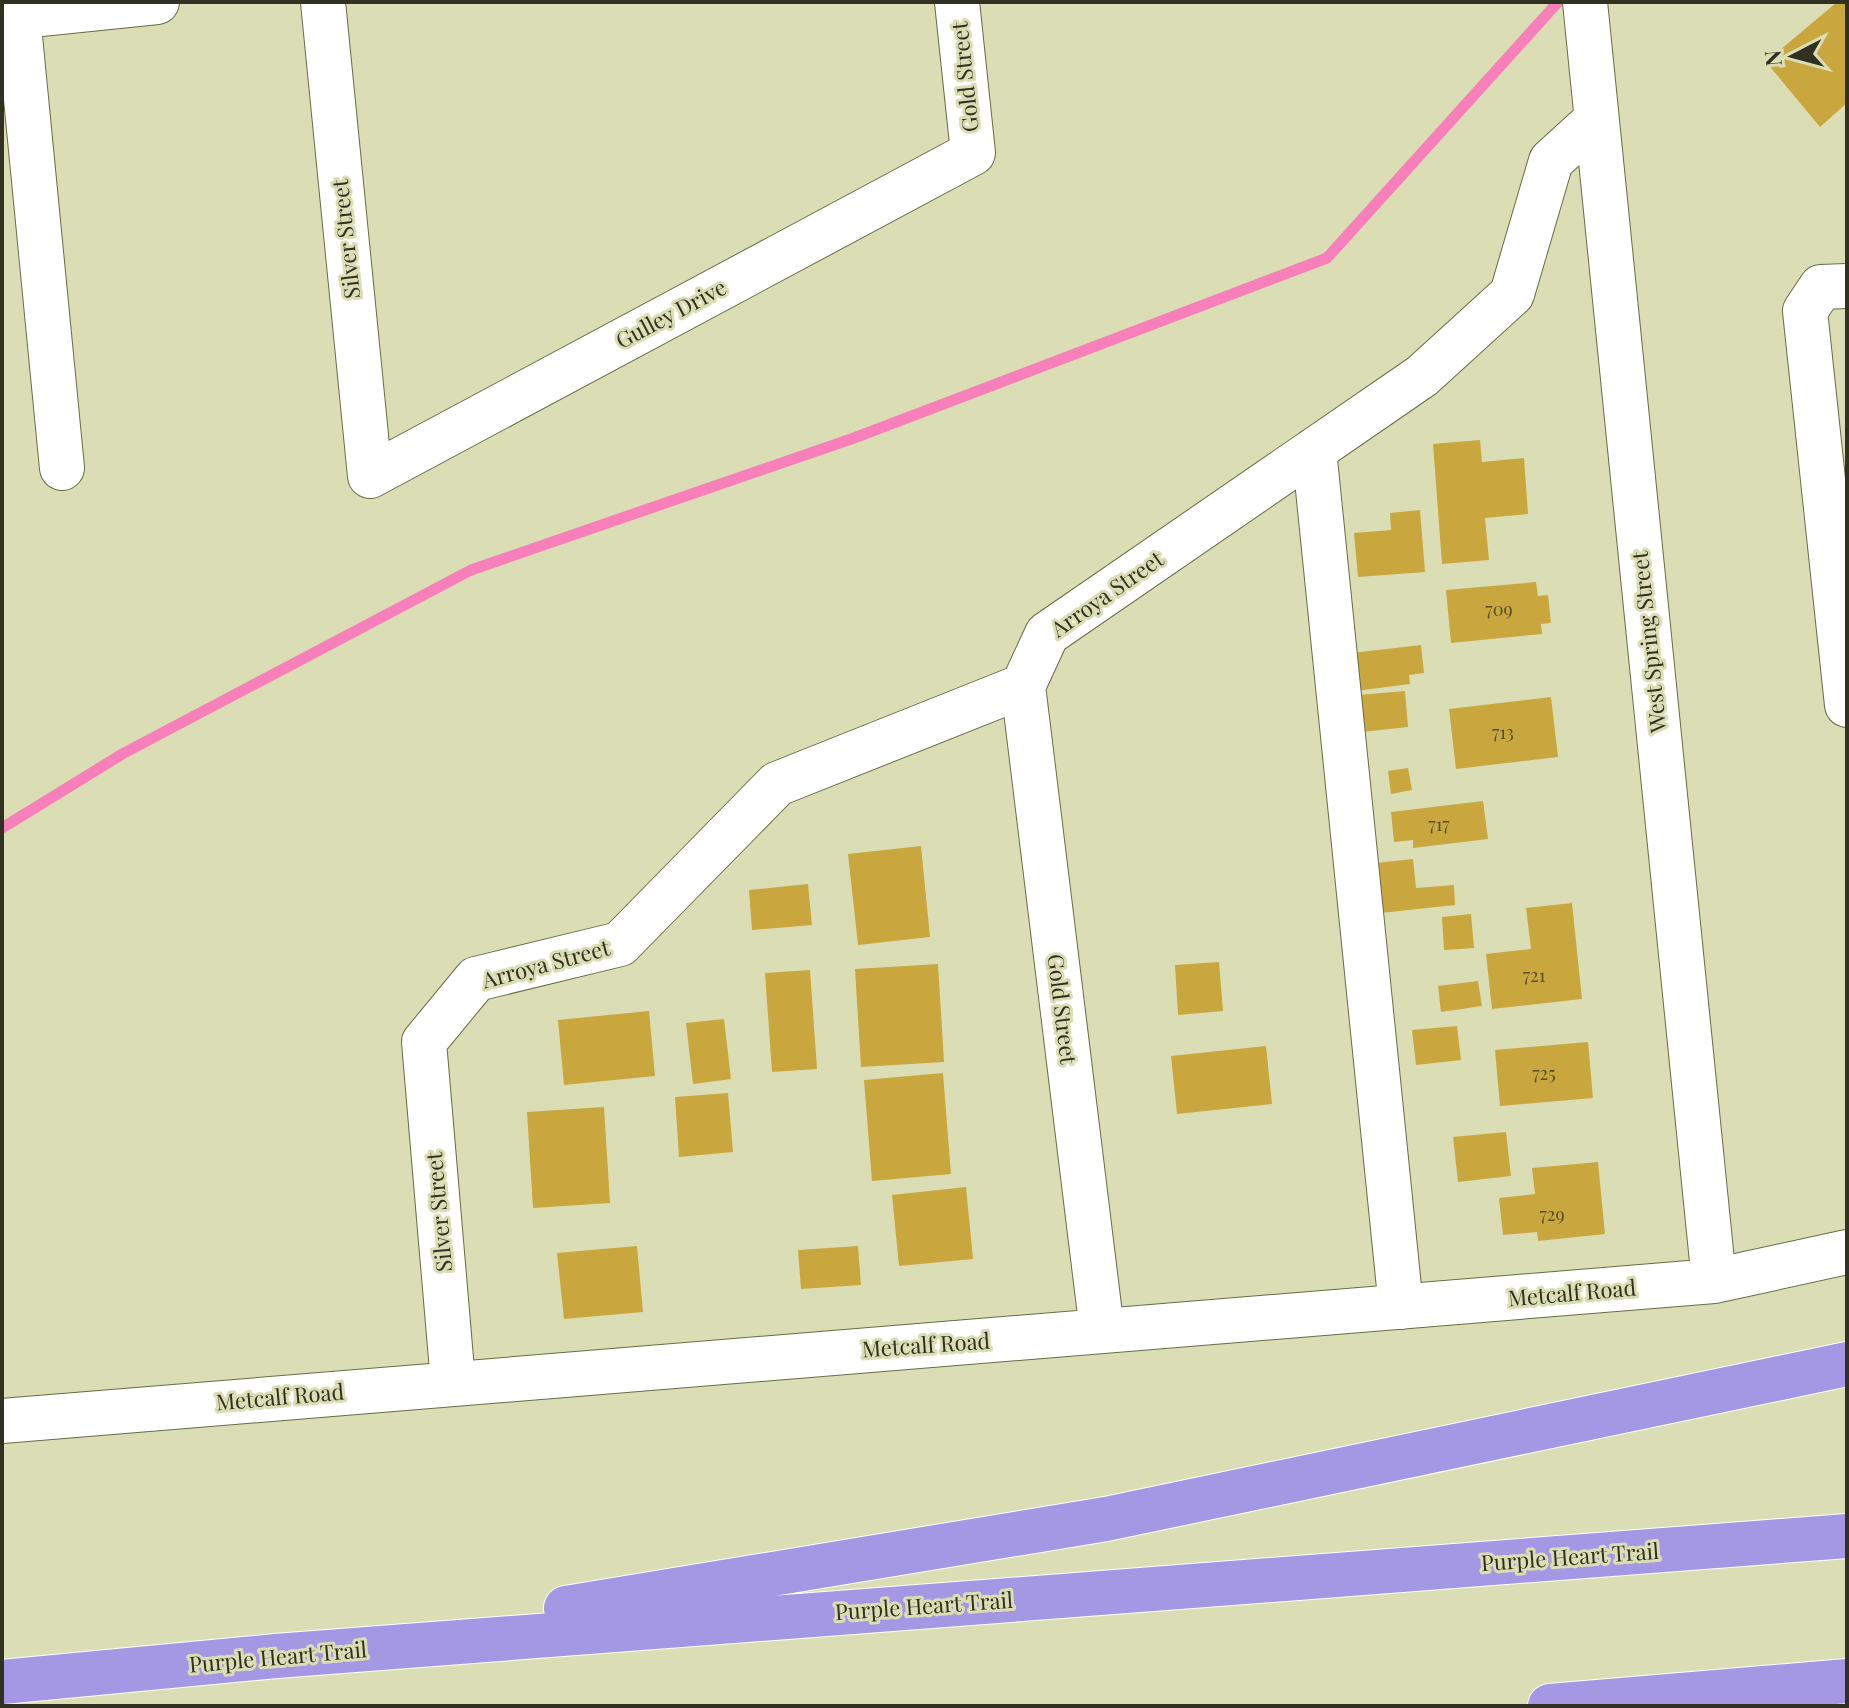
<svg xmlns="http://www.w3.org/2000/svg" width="1849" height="1708" font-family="'Playfair Display',serif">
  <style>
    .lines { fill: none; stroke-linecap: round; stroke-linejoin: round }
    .stream { stroke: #f780ba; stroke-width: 11 }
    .building { fill: #c9a73e }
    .minor-casing { stroke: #696b46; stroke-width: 46 }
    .highway-casing { stroke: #fff; stroke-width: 46 }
    .minor { stroke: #fff; stroke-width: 44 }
    .highway { stroke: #a497e4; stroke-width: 44 }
    .labels { text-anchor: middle; stroke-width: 6; stroke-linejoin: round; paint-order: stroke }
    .number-label { font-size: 18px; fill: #564e28 }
    .street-label { font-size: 22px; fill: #303121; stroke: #dbdeb5 }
  </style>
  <rect width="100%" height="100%" fill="#dbdeb5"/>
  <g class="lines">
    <path class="stream" d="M2 828 124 753 471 570 854 438 1327 258 1558 2"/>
  </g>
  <path class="building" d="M1837 2H1847V103L1820 127 1766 62Z
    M1480 440 1482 462 1524 458 1528 514 1485 518 1489 560 1442 564 1433 444Z
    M1420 510 1425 572 1358 577 1354 533 1391 530 1390 513Z
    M1536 582 1538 596 1548 595 1551 623 1541 624 1542 634 1451 643 1446 590Z
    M1421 645 1424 673 1409 675 1410 684 1356 691 1352 653Z
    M1405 691 1408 727 1362 732 1358 695Z
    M1551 697 1558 757 1456 769 1449 709Z
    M1408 768 1412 790 1391 794 1388 771Z
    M1483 801 1488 839 1413 848V840L1394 842 1391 812Z
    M921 846 930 937 858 945 848 854Z
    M1413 859 1416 888 1454 885 1455 905 1381 913 1376 863Z
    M808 884 812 925 752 930 749 890Z
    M1572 903 1582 999 1492 1009 1486 954 1531 949 1526 908Z
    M1471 914 1474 948 1444 950 1442 917Z
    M1219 962 1223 1011 1178 1015 1175 965Z
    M938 964 944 1062 861 1067 855 969Z
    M810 970 817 1069 772 1072 765 973Z
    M1478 981 1482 1006 1441 1012 1438 986Z
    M649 1011 655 1076 564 1085 558 1020Z
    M724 1019 731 1079 693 1084 686 1023Z
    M1457 1026 1461 1060 1416 1065 1412 1030Z
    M1588 1042 1593 1098 1500 1106 1495 1050Z
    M1266 1046 1272 1104 1177 1114 1171 1056Z
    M943 1073 951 1174 872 1181 864 1080Z
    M728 1093 733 1152 679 1157 675 1097Z
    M604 1107 610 1203 533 1208 527 1112Z
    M1506 1132 1511 1176 1458 1182 1453 1137Z
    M1598 1162 1605 1234 1538 1241 1537 1232 1503 1235 1499 1198 1535 1194 1532 1168Z
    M966 1187 973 1259 899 1266 892 1195Z
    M637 1246 643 1312 564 1319 557 1253Z
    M858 1246 861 1285 801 1289 798 1250Z"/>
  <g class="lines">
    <g class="minor-casing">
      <path id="minor" d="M323 2 370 476 973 153 957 2
        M1585 2 1714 1281
        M18 16 62 468
        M2 18 157 2
        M1847 286 1821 287 1805 311 1847 705
        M1314 450 1401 1307
        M1023 686 1102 1331
        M453 1382 424 1042 476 979 620 944 777 784 1023 686 1047 634 1422 376 1512 294 1551 161 1596 120
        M2 1421 1714 1281 1847 1252"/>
    </g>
    <g class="highway-casing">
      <path id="highway" d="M566 1608 1106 1519 1847 1364
        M2 1682 276 1656 1847 1536
        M1550 1706 1847 1681"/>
    </g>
    <use href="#minor" class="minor"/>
    <use href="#highway" class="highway"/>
  </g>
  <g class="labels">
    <g class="number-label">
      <text x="1499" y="616">709</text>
      <text x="1503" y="739">713</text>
      <text x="1439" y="831">717</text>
      <text x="1534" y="982">721</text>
      <text x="1544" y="1080">725</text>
      <text x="1552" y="1221">729</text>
    </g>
    <g class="street-label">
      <text transform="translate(965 77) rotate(-96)" y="8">Gold Street</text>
      <text transform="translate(346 239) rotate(-96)" y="8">Silver Street</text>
      <text transform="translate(671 314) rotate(-28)" y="8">Gulley Drive</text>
      <text transform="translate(1107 594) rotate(-35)" y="8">Arroya Street</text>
      <text transform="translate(1649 642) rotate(-96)" y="8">West Spring Street</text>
      <text transform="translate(546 964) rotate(-15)" y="8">Arroya Street</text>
      <text transform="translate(1062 1009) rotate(83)" y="8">Gold Street</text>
      <text transform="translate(439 1212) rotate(-95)" y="8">Silver Street</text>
      <text transform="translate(1572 1293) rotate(-5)" y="8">Metcalf Road</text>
      <text transform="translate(926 1345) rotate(-4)" y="8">Metcalf Road</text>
      <text transform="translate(280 1397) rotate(-5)" y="8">Metcalf Road</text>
      <text transform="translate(1570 1557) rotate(-4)" y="8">Purple Heart Trail</text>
      <text transform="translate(924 1606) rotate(-4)" y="8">Purple Heart Trail</text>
      <text transform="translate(278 1657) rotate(-5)" y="8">Purple Heart Trail</text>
    </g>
  </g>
  <rect width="1849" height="1708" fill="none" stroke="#303121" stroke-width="8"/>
  <g transform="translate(1793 56) rotate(264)" stroke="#dbdeb5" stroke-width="6" paint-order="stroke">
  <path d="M0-6L14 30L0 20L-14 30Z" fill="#303121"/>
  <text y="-12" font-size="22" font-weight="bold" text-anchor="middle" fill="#303121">N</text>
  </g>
</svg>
